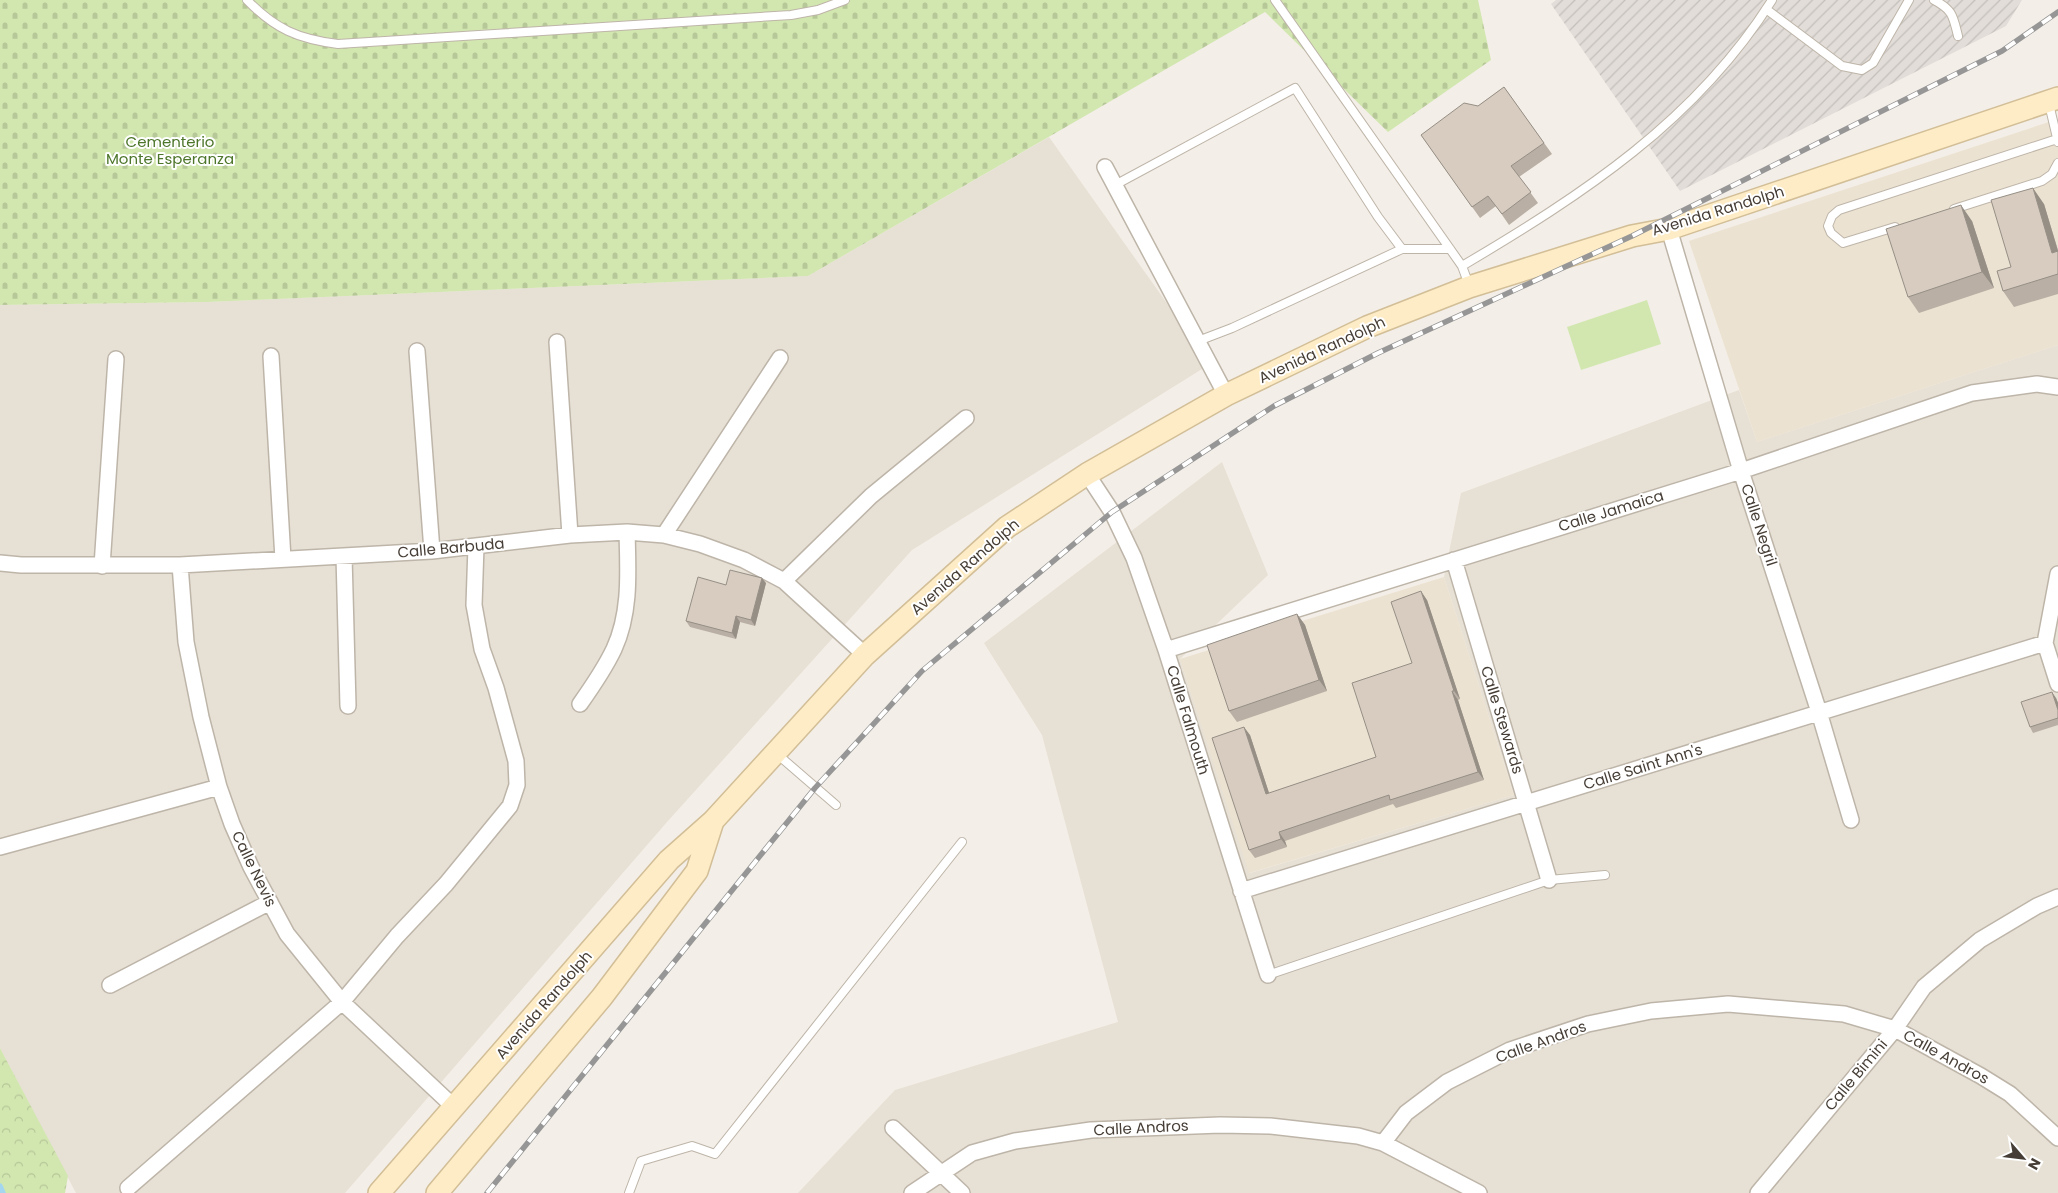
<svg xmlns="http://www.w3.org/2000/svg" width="2058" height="1193" font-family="Poppins,sans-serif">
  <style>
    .residential { fill: #e7e0d5 }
    .industrial { fill: url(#industrial-furrows) }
    .education { fill: #ece2d1 }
    .green { fill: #d2e7b0 }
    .forest { fill: url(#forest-crowns) }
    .cemetery { fill: url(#cemetery-stones) }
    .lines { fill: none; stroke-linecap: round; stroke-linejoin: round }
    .stream { stroke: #a4d6ef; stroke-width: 5.5 }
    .lane-casing { stroke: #beb5a9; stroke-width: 10 }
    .street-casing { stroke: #beb5a9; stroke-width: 18 }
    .secondary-casing { stroke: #d2be97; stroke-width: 24 }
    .lane { stroke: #fff; stroke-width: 8 }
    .street { stroke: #fff; stroke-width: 15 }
    .secondary { stroke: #fdecc6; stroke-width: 21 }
    .rail-casing { stroke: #969696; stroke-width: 5.5 }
    .rail { stroke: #fff; stroke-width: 4; stroke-dasharray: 11; stroke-linecap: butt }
    .wall { fill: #b9afa4 }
    .shaded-wall { fill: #968f86 }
    .building { fill: #d7ccbf; stroke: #968f86 }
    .labels { text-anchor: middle; stroke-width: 4; stroke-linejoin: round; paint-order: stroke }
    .park-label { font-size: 15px; fill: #4d762a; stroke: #fff }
    .street-label { font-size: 15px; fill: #463e36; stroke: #fff }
  </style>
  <defs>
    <pattern id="industrial-furrows" width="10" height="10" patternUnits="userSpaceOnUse" patternTransform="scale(1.25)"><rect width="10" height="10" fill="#e2ddd8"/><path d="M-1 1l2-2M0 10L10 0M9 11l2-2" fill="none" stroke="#c3bfba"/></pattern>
    <pattern id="forest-crowns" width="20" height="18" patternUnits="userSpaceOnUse" patternTransform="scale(1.25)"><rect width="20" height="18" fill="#d2e7b0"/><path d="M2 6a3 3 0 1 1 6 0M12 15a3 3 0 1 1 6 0" fill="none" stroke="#b6c798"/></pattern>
    <pattern id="cemetery-stones" width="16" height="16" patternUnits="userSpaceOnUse" patternTransform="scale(1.25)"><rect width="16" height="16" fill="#d2e7b0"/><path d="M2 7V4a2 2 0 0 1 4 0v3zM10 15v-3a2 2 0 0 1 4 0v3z" fill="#b6c798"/></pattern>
  </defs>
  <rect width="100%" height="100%" fill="#f3eee7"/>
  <path class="residential" d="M1049 137 1210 364 912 550 667 822 345 1193H76L0 1048V305L207 302 808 276Z
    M2058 345V1193H798L895 1090 1118 1022 1042 735 984 643 1222 462 1268 575 1180 659 1250 873 1514 795 1444 577 1461 493 1739 390 1757 442Z"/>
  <path class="industrial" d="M1556 0H2022L2006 26 1680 191 1551 4Z"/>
  <path class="education" d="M2058 119V345L1757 442 1689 241Z
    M1444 577 1514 795 1249 873 1180 659Z"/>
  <path class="green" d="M1647 300 1661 344 1581 370 1567 327Z"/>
  <path class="forest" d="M0 1048 68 1176 65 1193H0Z"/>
  <path class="cemetery" d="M0 0H1478L1491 60 1388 132 1265 12 808 276 207 302 0 305Z"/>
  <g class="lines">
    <path class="stream" d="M0 1186 3 1193"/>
    <g class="lane-casing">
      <path id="lane" d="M247 0C275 29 298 39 338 44L791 15 818 10 845 0
        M1275 0 1462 266 1469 285
        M1934 0C1953 10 1953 16 1958 36
        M1766 9 1842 66 1862 70 1873 63 1909 0
        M2049 104 2058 142
        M1115 185 1295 88 1378 217 1402 249
        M1954 209 2042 181 2052 174 2058 163
        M1895 227 1843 243 1831 233 1828 226 1832 216 1839 210 2057 139
        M1462 266C1582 195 1696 121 1772 0
        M1198 341 1232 328 1402 249H1450
        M777 754 836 805
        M1268 975 1549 880 1605 875
        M629 1193 641 1161 692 1146 715 1154 962 842"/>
    </g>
    <g class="street-casing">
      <path id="street" d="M1105 167 1226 395
        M1669 229 1741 471 1819 712 1851 820
        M557 342 570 535
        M417 351 432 551
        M271 356 283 559
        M1087 474 1112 512 1134 558 1166 650 1268 975
        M664 535 780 358
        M344 556 348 706
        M1454 560 1549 880
        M0 563 21 565H180L432 551 570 535 627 532 664 535 700 544 744 560 784 581 865 655
        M180 565 186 642 201 717 219 787 232 824 251 867 287 934 342 1002 455 1108
        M102 566 116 359
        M2058 574 2045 643 2058 684
        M784 581 871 496 966 418
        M1166 650 1741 471 1972 393 2037 384 2058 387
        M580 704C592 687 605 668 614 649 631 612 628 571 627 532
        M0 847 219 787
        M1241 891 2045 643
        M110 985 270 902
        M893 1128 962 1193
        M1383 1143 1479 1193
        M128 1188 342 1002 397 936 446 884 510 806 517 785 516 761 496 688 482 649 474 605 476 546
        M912 1193 972 1153 1015 1141 1091 1130 1220 1125 1270 1126 1358 1136 1383 1143 1406 1113 1447 1082 1510 1050 1588 1024 1651 1011 1728 1004 1844 1014 1895 1029 1981 1076 2010 1094 2058 1138
        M1758 1193 1895 1029 1924 987 1980 940 2037 906 2058 897"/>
    </g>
    <g class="secondary-casing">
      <path id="secondary" d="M379 1193 669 860 713 821 865 655 1007 527 1087 474 1226 395 1367 327 1469 287 1632 236 1669 229 2058 98
        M437 1193 602 997 697 871 713 821"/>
    </g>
    <use href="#lane" class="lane"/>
    <use href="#street" class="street"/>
    <use href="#secondary" class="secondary"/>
    <g class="rail-casing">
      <path id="rail" d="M487 1193 815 788 922 671 1112 512 1274 406 1378 353 1632 236 2002 51 2058 12"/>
    </g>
    <use href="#rail" class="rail"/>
  </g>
  <path class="wall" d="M1504 87 1552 154 1519 177 1538 203 1509 225 1496 206 1480 218 1421 135 1478 106Z
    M2044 204 2058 250V294L2014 307 2003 291Z
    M1972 221 1994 288 1919 313 1908 297Z
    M766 583 755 626 740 622 736 639 690 627 686 621 726 585Z
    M1427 600 1460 699 1458 700 1484 780 1396 808 1393 804 1285 841 1287 847 1255 858 1249 850 1250 735 1269 793 1376 757 1412 663Z
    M1297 614 1305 625 1327 691 1237 722 1229 711Z
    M2056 698 2058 703V725L2033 733 2030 727Z"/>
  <path class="shaded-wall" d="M2033 188 2044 204 2058 251V261L2052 253Z
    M1961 205 1972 221 1994 288 1982 272Z
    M762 578 766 583 755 626 751 620Z
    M1421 591 1427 600 1460 699 1454 691Z
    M1297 614 1305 625 1327 691 1319 680Z
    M736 616 740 622 736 639 732 633Z
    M1452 691 1458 700 1484 780 1478 772Z
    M2052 692 2056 698 2058 703V710Z
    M1244 727 1250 735 1272 802 1266 794Z
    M1279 832 1285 841 1287 847 1281 839Z"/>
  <path class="building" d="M1504 87 1544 143 1511 166 1531 192 1502 214 1488 196 1472 207 1421 135 1464 103 1478 106Z
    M2033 188 2052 253 2058 251V274L2003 291 1997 271 2011 267 1991 200Z
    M1961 205 1982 272 1908 297 1886 229Z
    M730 570 762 578 751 620 736 616 732 633 686 621 698 577 726 585Z
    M1421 591 1454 691H1452L1478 772 1390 800 1389 795 1279 832 1281 839 1249 850 1212 738 1244 727 1266 794 1376 757 1352 683 1412 663 1391 602Z
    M1297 614 1319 680 1229 711 1207 645Z
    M2052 692 2058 710V718L2030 727 2021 702Z"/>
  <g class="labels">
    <g class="park-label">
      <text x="170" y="147">Cementerio<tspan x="170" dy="17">Monte Esperanza</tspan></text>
    </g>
    <g class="street-label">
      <text transform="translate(1718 211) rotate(-17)" y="5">Avenida Randolph</text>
      <text transform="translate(1322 350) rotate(-25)" y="5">Avenida Randolph</text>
      <text transform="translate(1611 511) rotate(-17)" y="5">Calle Jamaica</text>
      <text transform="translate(1759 525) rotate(72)" y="5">Calle Negril</text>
      <text transform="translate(451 548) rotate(-5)" y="5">Calle Barbuda</text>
      <text transform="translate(965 567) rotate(-41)" y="5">Avenida Randolph</text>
      <text transform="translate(1188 720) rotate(73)" y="5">Calle Falmouth</text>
      <text transform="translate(1502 720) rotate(73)" y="5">Calle Stewards</text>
      <text transform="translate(1643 767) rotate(-17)" y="5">Calle Saint Ann's</text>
      <text transform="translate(254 869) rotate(64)" y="5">Calle Nevis</text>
      <text transform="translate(544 1005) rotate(-49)" y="5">Avenida Randolph</text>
      <text transform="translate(1541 1042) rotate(-20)" y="5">Calle Andros</text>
      <text transform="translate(1946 1057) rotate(29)" y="5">Calle Andros</text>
      <text transform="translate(1856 1075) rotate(-50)" y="5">Calle Bimini</text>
      <text transform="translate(1141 1128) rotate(-3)" y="5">Calle Andros</text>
    </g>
  </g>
  <g transform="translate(2023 1158) rotate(118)" stroke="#ffffff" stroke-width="4" paint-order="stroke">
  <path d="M0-4L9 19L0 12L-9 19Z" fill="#463e36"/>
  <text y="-8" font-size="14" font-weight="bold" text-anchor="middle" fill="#463e36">N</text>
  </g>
</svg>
